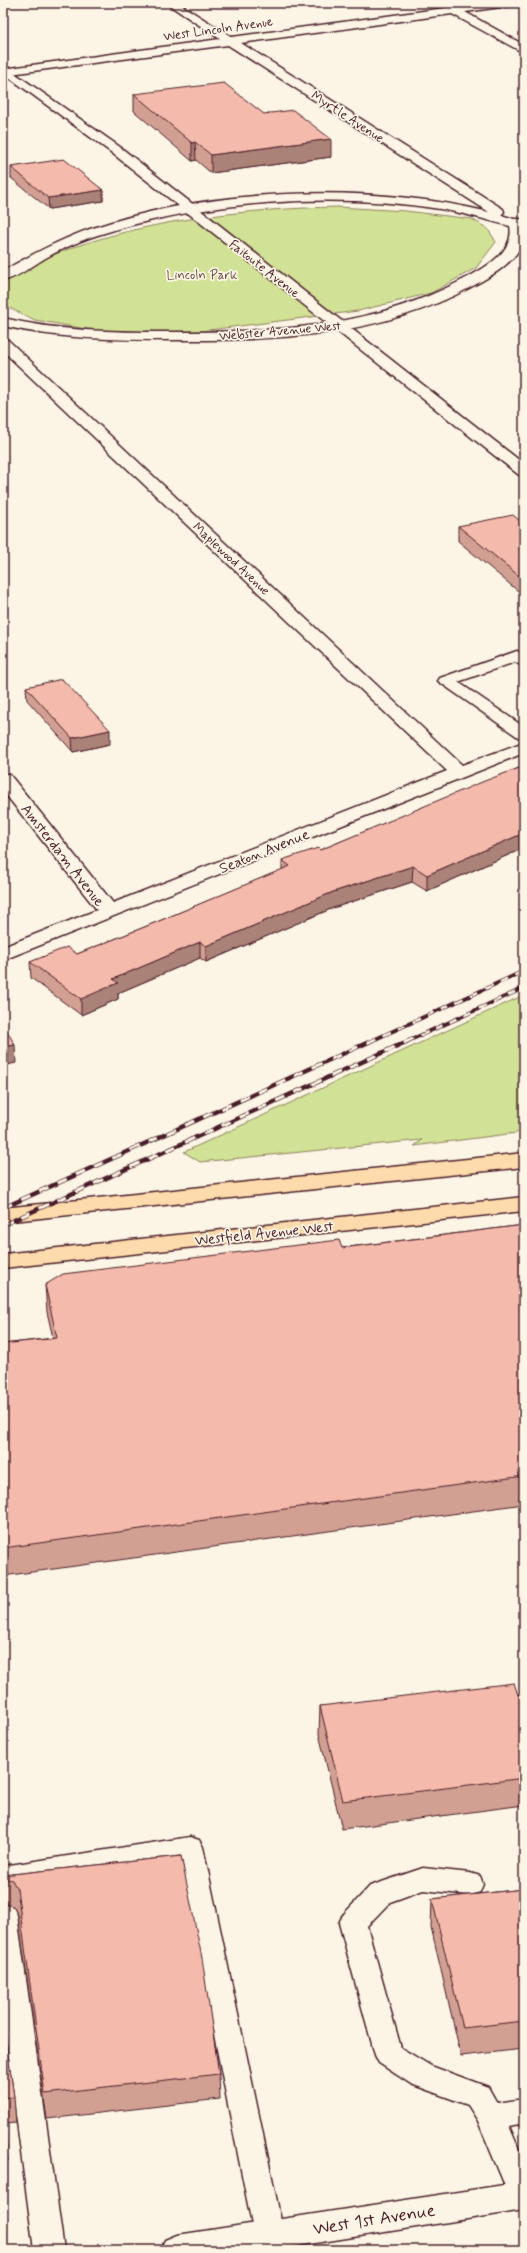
<svg xmlns="http://www.w3.org/2000/svg" width="527" height="2253" font-family="Mynerve,sans-serif">
  <style>
    .green { fill: #d1e195; stroke: #8e8060 }
    .lines { fill: none; stroke-linecap: round; stroke-linejoin: round }
    .service-casing { stroke: #4a1f2b; stroke-width: 3 }
    .minor-casing { stroke: #4a1f2b; stroke-width: 3 }
    .tertiary-casing { stroke: #4a1f2b; stroke-width: 3 }
    .secondary-casing { stroke: #4a1f2b; stroke-width: 3 }
    .primary-casing { stroke: #4a1f2b; stroke-width: 3 }
    .service { fill: #fcf5e5; fill-rule: evenodd }
    .minor { fill: #fcf5e5; fill-rule: evenodd }
    .tertiary { fill: #fcf5e5; fill-rule: evenodd }
    .secondary { fill: #fcf5e5; fill-rule: evenodd }
    .primary { fill: #fedbac; fill-rule: evenodd }
    .rail-far1-casing { stroke: #4a1f2b; stroke-width: 4 }
    .rail-casing { stroke: #4a1f2b; stroke-width: 4.5 }
    .rail-far1 { stroke: #fcf5e5; stroke-width: 2.5; stroke-dasharray: 8; stroke-linecap: butt }
    .rail { stroke: #fcf5e5; stroke-width: 3; stroke-dasharray: 10; stroke-linecap: butt }
    .wall { fill: #d2a093; stroke: #4a1f2b }
    .shaded-wall { fill: #ab8278; stroke: #4a1f2b }
    .building { fill: #f4baab; stroke: #4a1f2b }
    .labels { text-anchor: middle; stroke-width: 3.5; stroke-linejoin: round; paint-order: stroke }
    .far-street-label { font-size: 13px; fill: #4a1f2b; stroke: #fcf5e5 }
    .far-park-label { font-size: 13px; fill: #6c5046; stroke: #fcf5e5 }
    .street-label { font-size: 15px; fill: #4a1f2b; stroke: #fcf5e5 }
    .near-street-label { font-size: 18px; fill: #4a1f2b; stroke: #fcf5e5 }
  </style>
  <rect width="100%" height="100%" fill="#fcf5e5"/>
  <filter id="ink" filterUnits="userSpaceOnUse"><feTurbulence type="fractalNoise" baseFrequency=".025" numOctaves="2"/><feDisplacementMap in="SourceGraphic" scale="8" xChannelSelector="R" yChannelSelector="G"/><feConvolveMatrix kernelMatrix="1 2 1 2 8 2 1 2 1" color-interpolation-filters="sRGB"/></filter>
  <g filter="url(#ink)">
    <path class="green" d="M337 207 406 211 472 219 488 229 496 242 476 268 431 293 358 311 201 331 142 332 86 329 35 320 3 305V284C22 265 52 255 77 246 161 218 249 209 337 207Z
      M524 995V1132L414 1146 422 1140 200 1162 184 1152Z"/>
    <g class="lines">
      <g class="service-casing">
        <path id="service" d="M517 651 524 654V667L515 662 458 682 524 727V739L518 737 438 681 440 678Z
          M190 1837 199 1840 203 1847 284 2235 280 2244 269 2248 258 2244 254 2235 179 1859 3 1888V1866Z
          M423 1868 470 1873 480 1876 483 1884 480 1892 470 1895 423 1890 390 1902 367 1926 401 2048 431 2066 488 2087 497 2103 524 2099V2123L509 2126 524 2161V2209L513 2205 478 2121 468 2105 411 2084 379 2063 375 2055 339 1923 343 1915 370 1886Z
          M3 1904 13 1907 17 1915 64 2250H34L3 2017Z"/>
      </g>
      <g class="minor-casing">
        <path id="minor" d="M166 3H178L232 37 445 8 450 5 456 7 484 3H513L508 6 465 12 524 45V53L452 14 241 43 503 209 504 212 501 215 514 219H524C524 226 525 233 523 239 518 262 490 277 471 287 380 337 273 341 171 340 114 340 59 339 3 326V318C58 331 112 332 168 332 276 332 373 329 470 276 488 266 515 250 510 226 486 220 464 213 440 209 328 192 208 201 101 234 84 239 66 247 51 255 35 263 20 277 3 281V271C31 255 59 240 90 229 207 188 368 182 489 212L228 45 3 75V69L220 39Z
          M3 339 8 340 462 765 524 742V753L3 960V947L97 910 3 791V773L10 775 113 903 447 771 3 351Z"/>
      </g>
      <g class="tertiary-casing">
        <path id="tertiary" d="M3 65 120 147 524 464V477L519 475 112 153 3 73Z"/>
      </g>
      <g class="secondary-casing">
        <path id="secondary" d="M524 2182V2210L271 2250H160L165 2240 177 2235Z"/>
      </g>
      <g class="primary-casing">
        <path id="primary" d="M524 1153V1167L3 1222V1208Z
          M524 1197V1211L3 1268V1254Z"/>
      </g>
      <use href="#service" class="service"/>
      <use href="#minor" class="minor"/>
      <use href="#tertiary" class="tertiary"/>
      <use href="#secondary" class="secondary"/>
      <use href="#primary" class="primary"/>
      <g class="rail-far1-casing">
        <path id="rail-far1" d="M369 1042 524 971
          M406 1042 524 988"/>
      </g>
      <g class="rail-casing">
        <path id="rail" d="M3 1208 371 1041
          M3 1225 408 1041"/>
      </g>
      <use href="#rail-far1" class="rail-far1"/>
      <use href="#rail" class="rail"/>
    </g>
    <path class="wall" d="M134 94 264 114 331 157 211 173 196 160 192 161 134 111Z
      M11 167 103 190V201L49 209 11 178Z
      M524 524V596L458 541V526Z
      M26 687 110 744 73 752 27 700Z
      M524 766V848L427 891 412 882 333 908 206 962 200 958 118 993V999L81 1015 31 978 30 962 77 954 147 926 282 870V860L320 850Z
      M524 1225V1504L3 1576V1344L53 1338 47 1312 45 1285Z
      M524 1694V1805L342 1829 319 1734 320 1706Z
      M181 1856 219 2074 220 2099 47 2119 18 1915 13 1906 3 1903V1875Z
      M524 1889V2049L461 2056 431 1927 432 1899Z
      M3 2018 14 2097 16 2123 5 2124 8 2161H3Z"/>
    <path class="shaded-wall" d="M331 139V157L211 173V155Z
      M195 142 196 160 192 161V143Z
      M103 190V201L49 209 48 198Z
      M110 730V744L73 752 72 738Z
      M524 833V848L427 891V875Z
      M413 866 412 882 333 908 206 962V946L333 892Z
      M200 942V958L118 993V999L81 1015V999L113 979Z
      M15 1045 16 1063 3 1066V1047Z"/>
    <path class="building" d="M224 83 264 114 293 110 331 139 211 155 195 142 192 143 134 94Z
      M64 159 103 190 48 198 11 167Z
      M513 515 524 524V580L458 526Z
      M62 679 110 730 72 738 26 687Z
      M524 766V833L427 875 413 866 333 892 206 946 200 942 113 979 118 983 81 999 30 962 67 947 77 954 147 926 290 866 282 860 318 848 320 850 482 782Z
      M3 1024 15 1045 3 1047Z
      M524 1225V1476L3 1548V1344L57 1338 45 1285 63 1274 339 1240 342 1248Z
      M514 1683 518 1695 524 1694V1778L343 1801 320 1706Z
      M181 1856 202 1958 219 2074 45 2094 17 1889 12 1880 3 1878V1875Z
      M524 1889V2021L463 2028 432 1899Z
      M3 2018 14 2097 3 2098Z
      M3 2109 6 2135H3Z"/>
  </g>
  <g class="labels">
    <g class="far-street-label">
      <text transform="translate(218 28) rotate(-8)" y="5">West Lincoln Avenue</text>
      <text transform="translate(348 116) rotate(33)" y="5">Myrtle Avenue</text>
      <text transform="translate(265 268) rotate(38)" y="5">Faitoute Avenue</text>
      <text transform="translate(280 330) rotate(-5)" y="5">Webster Avenue West</text>
      <text transform="translate(232 558) rotate(43)" y="5">Maplewood Avenue</text>
    </g>
    <g class="far-park-label">
      <text x="202" y="279">Lincoln Park</text>
    </g>
    <g class="street-label">
      <text transform="translate(264 851) rotate(-22)" y="5">Seaton Avenue</text>
      <text transform="translate(63 855) rotate(52)" y="5">Amsterdam Avenue</text>
      <text transform="translate(264 1233) rotate(-6)" y="5">Westfield Avenue West</text>
    </g>
    <g class="near-street-label">
      <text transform="translate(374 2219) rotate(-9)" y="6">West 1st Avenue</text>
    </g>
  </g>
  <rect width="527" height="2253" fill="none" stroke="#fcf5e5" stroke-width="16"/>
  <rect x="8" y="8" width="511" height="2237" fill="none" stroke="#4a1f2b" stroke-width="1.5" filter="url(#ink)"/>
</svg>
